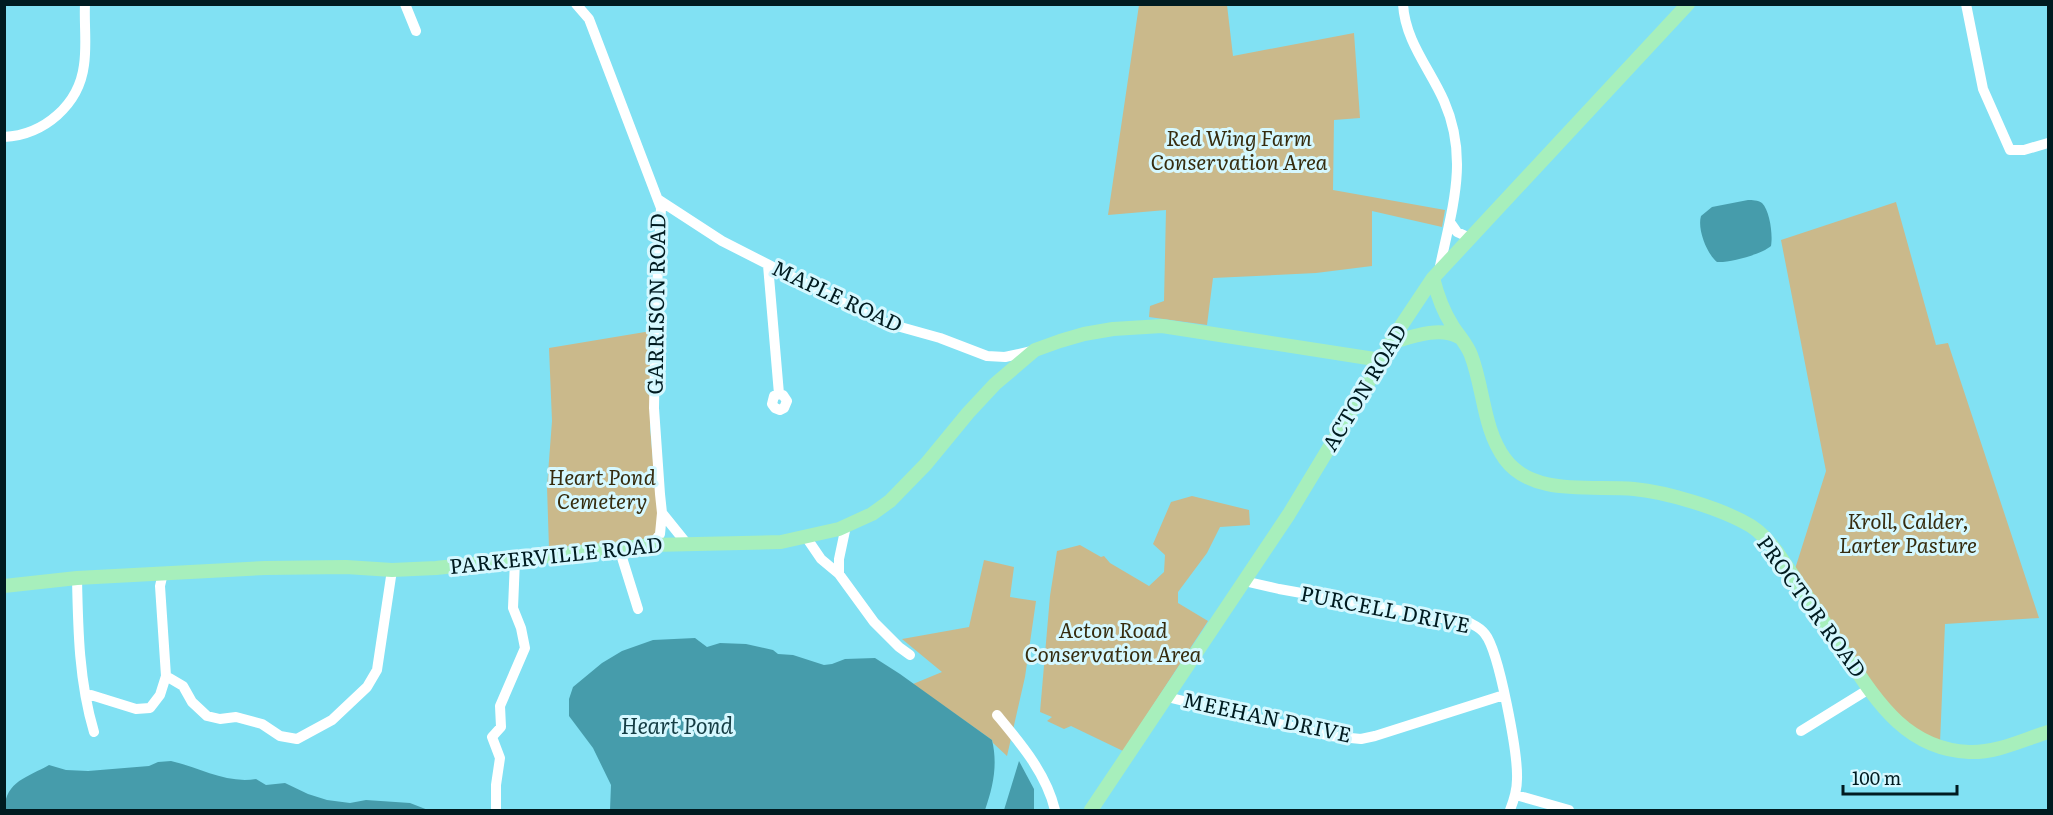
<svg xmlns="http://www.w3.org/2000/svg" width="2053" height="815" font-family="Literata,serif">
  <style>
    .green { fill: #cab98b }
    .water { fill: #469cab }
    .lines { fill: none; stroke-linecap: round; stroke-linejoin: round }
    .minor { stroke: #fff; stroke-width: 10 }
    .major { stroke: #a7efbc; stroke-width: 14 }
    .labels { text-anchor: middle; stroke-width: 6; stroke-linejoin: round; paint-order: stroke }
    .park-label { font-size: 21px; font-style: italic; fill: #362c0f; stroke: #d5f8ff }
    .street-label { font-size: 21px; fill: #001b20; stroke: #d5f8ff }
    .water-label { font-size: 22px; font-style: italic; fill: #153d44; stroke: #d5f8ff }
  </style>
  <rect width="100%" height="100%" fill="#81e1f3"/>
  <path class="green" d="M1139 5H1227L1233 56 1354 33 1360 118 1334 120 1333 190 1445 210 1442 227 1372 211V266L1316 273 1213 278 1207 325 1149 317 1150 306 1164 301 1166 210 1108 215Z
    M1896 202 1936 345 1948 343 2039 618 1945 624 1940 743 1922 735 1883 703 1795 569 1826 471 1781 240Z
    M651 331 650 427 658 517 656 531 651 539 549 548 547 487 552 421 549 348Z
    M1192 496 1249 510 1250 525 1220 527 1207 553 1178 592V603L1208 621 1123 751 1071 726 1064 729 1047 721 1052 717 1040 712 1050 596 1057 551 1080 545 1101 557 1104 556 1110 563 1149 586 1164 572 1165 555 1153 544 1171 502Z
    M984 560 1014 567 1010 597 1036 601 1025 677 1007 756 993 743 992 740 913 684 942 672 902 639 969 627Z"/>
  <path class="water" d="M1748 200C1752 200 1758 200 1762 203 1770 211 1773 235 1771 246 1762 254 1730 263 1717 262 1707 254 1697 229 1701 216L1712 207Z
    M695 638 707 647 720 643 746 644 773 650 778 654 793 655 824 665 832 664 845 659 875 658 900 674 992 740C998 765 993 787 985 810H610L611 785 593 748 569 716V699L573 687 602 663 622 651 653 640Z
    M171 761C199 767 226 784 256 779L266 785 285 783 308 794 327 800 350 803 366 800 410 803 428 810H5C4 782 28 777 49 765L66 770 88 771 149 766 158 762Z
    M1019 761 1034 789V810H1004Z"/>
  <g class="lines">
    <path class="minor" d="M405 4 416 31
      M576 4 589 19 661 208 656 308 654 408 660 494 662 513 687 544
      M1403 4C1405 41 1430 69 1444 101 1470 160 1451 211 1439 271
      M1966 4 1983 89 2010 150H2024L2048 143
      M4 137C44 135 79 105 84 65 87 45 84 24 85 4
      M659 200 722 241 879 321 940 338 987 356 1005 357 1032 351
      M1450 222 1457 232 1470 238
      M768 265 779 394 774 396 772 404 775 408 780 410 784 408 787 401 783 395 779 394
      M806 537 821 559 839 574 874 622 899 647 910 655
      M652 545 660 534 662 513
      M619 548 638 609
      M839 574V559L846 526
      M77 578C78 630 79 682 94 732
      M1244 581 1279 589 1470 623C1476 626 1481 628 1485 634 1499 651 1518 754 1517 779 1517 791 1514 800 1510 810
      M166 676 183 686 192 702 207 716 220 719 236 717 262 724 280 736 297 739 332 720 367 687 377 670 392 570
      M91 695 136 709 150 708 160 695 166 676 160 586 163 573
      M1167 697 1330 736 1361 739 1375 736 1504 695
      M997 715C1021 744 1046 773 1055 810
      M1801 731 1869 689
      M1516 795 1569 810
      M496 810V785L500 758 492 737 501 727 500 706 525 648 521 628 513 608 515 560"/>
    <path class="major" d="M1433 278C1437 294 1443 311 1452 325 1458 335 1467 344 1471 355 1484 389 1483 429 1505 459 1533 497 1593 485 1634 489 1667 492 1723 509 1751 526 1762 533 1769 542 1777 552 1797 582 1818 612 1838 643 1872 693 1901 749 1969 752 1997 753 2022 740 2048 732
      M1390 343C1411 337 1439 326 1459 337
      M4 586 77 578 265 568 346 567 392 570 436 568 652 545 781 542 839 529 872 514 890 501 926 464 968 413 995 384 1035 350 1060 341 1084 334 1113 329 1162 326 1381 360
      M1091 810 1289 514 1373 375 1395 335 1433 278 1688 4"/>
  </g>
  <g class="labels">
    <g class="park-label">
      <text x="1239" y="146">Red Wing Farm<tspan x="1239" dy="24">Conservation Area</tspan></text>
      <text x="602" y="485">Heart Pond<tspan x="602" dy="24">Cemetery</tspan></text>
      <text x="1908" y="529">Kroll, Calder,<tspan x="1908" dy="24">Larter Pasture</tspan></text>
      <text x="1113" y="638">Acton Road<tspan x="1113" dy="24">Conservation Area</tspan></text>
    </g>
    <g class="street-label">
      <text transform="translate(837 297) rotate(25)" y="7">MAPLE ROAD</text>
      <text transform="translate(657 304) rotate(-89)" y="7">GARRISON ROAD</text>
      <text transform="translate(1365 388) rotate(-59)" y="7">ACTON ROAD</text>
      <text transform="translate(556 556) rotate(-6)" y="7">PARKERVILLE ROAD</text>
      <text transform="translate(1811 607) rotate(54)" y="7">PROCTOR ROAD</text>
      <text transform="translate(1385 610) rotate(11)" y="7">PURCELL DRIVE</text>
      <text transform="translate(1267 718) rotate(12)" y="7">MEEHAN DRIVE</text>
    </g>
    <g class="water-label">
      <text x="677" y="734">Heart Pond</text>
    </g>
  </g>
  <rect width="2053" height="815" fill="none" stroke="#001b20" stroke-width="12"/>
  <path d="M1843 785v9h114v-9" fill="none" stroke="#001b20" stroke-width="3"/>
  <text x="1852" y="785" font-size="18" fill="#001b20" stroke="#d5f8ff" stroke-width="4.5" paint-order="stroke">100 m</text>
</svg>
